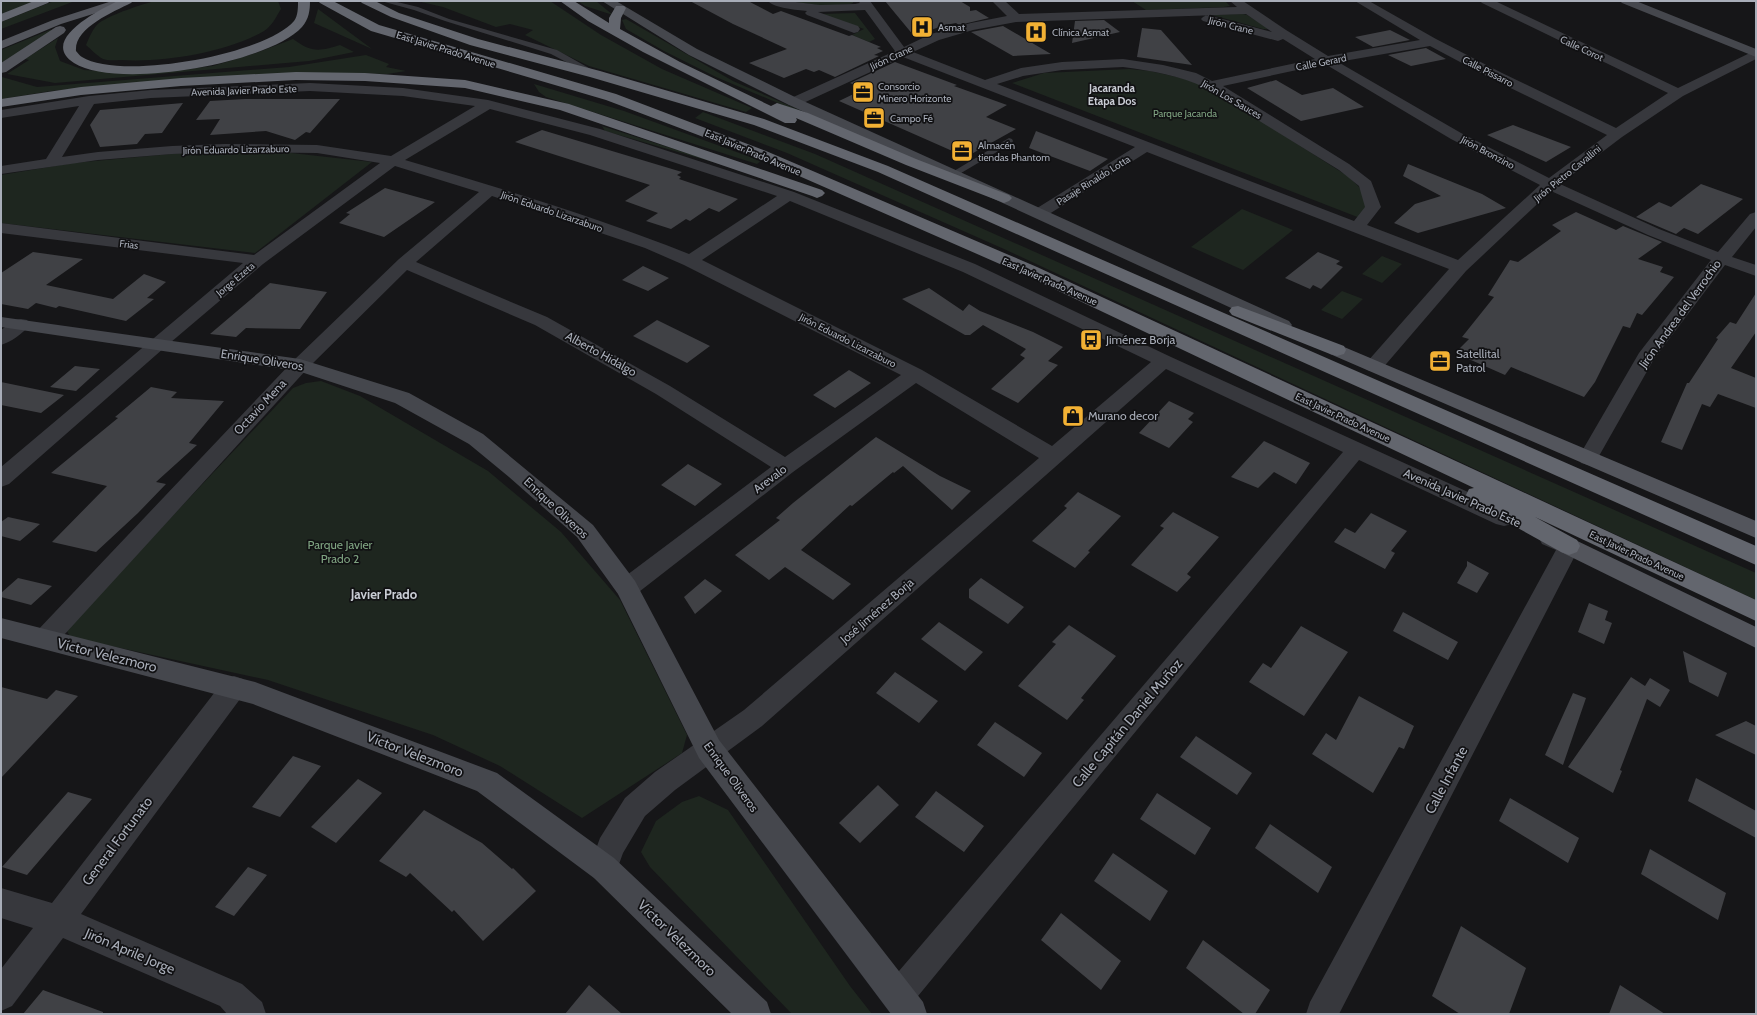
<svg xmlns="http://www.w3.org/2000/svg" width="1757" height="1015" font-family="Cabin,sans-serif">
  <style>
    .green { fill: #1e261f }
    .building { fill: #404145 }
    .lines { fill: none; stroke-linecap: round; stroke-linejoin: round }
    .lane { fill: #37383d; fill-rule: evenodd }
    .street { fill: #37383d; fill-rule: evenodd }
    .secondary { fill: #45474d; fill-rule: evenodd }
    .primary { fill: #53555c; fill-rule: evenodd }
    .highway { fill: #63666e; fill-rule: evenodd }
    .labels { text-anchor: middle; stroke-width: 3.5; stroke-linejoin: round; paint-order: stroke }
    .far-street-label { font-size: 10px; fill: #a8adb8; stroke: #111113 }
    .far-poi-label { font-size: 10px; fill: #a8adb8; stroke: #111113; text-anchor: start }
    .far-park-label { font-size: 10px; fill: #7fa381; stroke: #111113 }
    .far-neighbourhood-label { font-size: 11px; font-weight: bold; fill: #c9ccd4; stroke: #111113 }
    .street-label { font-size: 12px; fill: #a8adb8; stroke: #111113 }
    .poi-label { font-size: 12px; fill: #a8adb8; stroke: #111113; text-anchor: start }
    .park-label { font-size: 12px; fill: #7fa381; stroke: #111113 }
    .neighbourhood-label { font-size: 13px; font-weight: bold; fill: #c9ccd4; stroke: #111113 }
    .near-street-label { font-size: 14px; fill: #a8adb8; stroke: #111113 }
  </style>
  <rect width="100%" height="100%" fill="#161618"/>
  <path class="green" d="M1 1H35L1 15Z
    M54 1H75L1 29V22Z
    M155 1H278L281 9C276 17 272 26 264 31 228 52 163 63 121 60 116 60 108 61 103 59 97 56 91 49 86 45 89 38 93 28 99 23 112 14 140 5 155 1Z
    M417 1H550L601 35 662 69 752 108 746 112 589 66 525 35 533 30 510 24 496 27 443 7Z
    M578 1H596L613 15 585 6Z
    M784 1H853V3L850 4 826 6Z
    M1132 1H1225L1230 6 1224 7 1146 10Z
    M318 9 372 49 314 23Z
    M855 13 875 39 869 42 852 35 864 29 821 14Z
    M1243 14 1247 15 1270 29H1263L1212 15Z
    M626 19 733 81 813 116 811 117 716 77 664 51 626 29 622 20Z
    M50 30H54L1 64V50Z
    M58 38 55 47 60 61 84 70 135 73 171 71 213 66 256 53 293 39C311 52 318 52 340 45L354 52 309 61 55 83 7 74 29 60 25 59Z
    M366 55 389 64 386 67 406 71 387 74 343 73 191 78 51 91 1 99 2 77 37 87 289 67Z
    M1129 69 1150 71 1195 81 1222 96 1349 177 1359 187 1368 206 1360 218 1012 83 1044 73Z
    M534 84 624 111 761 161 757 164 546 97 539 92Z
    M703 112 815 154 1756 573V600L1004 249 787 153 695 118Z
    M602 126 737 169 605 131Z
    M193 152 291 153 372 162 255 253 1 223V175L73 163Z
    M1242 209 1293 230 1243 270 1191 247Z
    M1382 256 1402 264 1382 283 1362 274Z
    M1342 291 1363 299 1342 319 1321 310Z
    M321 381 360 396 488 471 561 532 620 600 687 735 682 753 582 818 500 766 433 735 268 680 70 637 66 629 293 388 306 383Z
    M699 796 728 810 850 986 872 1014H792L650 867 641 852 656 821 682 802Z"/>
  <path class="building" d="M690 1H748L773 14 781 11 849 36 852 35 881 47 877 48 883 51 874 55 879 56 835 77 819 70 814 72 806 69 784 78 749 63 787 49 733 24Z
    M885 1H960L970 7V11L976 10 989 18 959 25 956 23 945 25 914 36Z
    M1104 20 1120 32 1072 43 1075 21Z
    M1003 26 1051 54 1013 56 971 32Z
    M1142 28 1161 30 1192 65 1137 57Z
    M1390 30 1410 40 1373 47 1355 37Z
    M1426 48 1446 59 1411 66 1388 55Z
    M895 62 957 85 954 86 1007 105 986 117 1016 129 966 157 839 101 864 89 850 83Z
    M1276 80 1302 95 1333 88 1364 107 1301 121 1247 88Z
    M245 99H340L310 133 306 132 295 140 266 131 210 135 220 119 196 120 210 101Z
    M183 103 162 133 145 134 137 144 100 147 90 125 100 110Z
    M1513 125 1571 147 1546 162 1487 135Z
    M542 130 682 172 677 175 681 177 679 179 738 199 719 212 709 208 690 221 686 219 671 229 646 221 658 213 625 201 650 185 515 142Z
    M1036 131 1108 159 1090 171 1029 148Z
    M1408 164 1482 194 1506 208 1418 233 1394 223 1415 204 1441 196 1403 176Z
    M1701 184 1743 199 1698 234 1684 228 1676 234 1636 217 1659 202 1671 207Z
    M385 188 435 202 384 237 339 223 350 214 346 213Z
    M1576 212 1616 230 1623 226 1662 242 1638 259 1663 267 1660 272 1674 277 1642 315 1637 313 1630 328 1623 326 1595 382 1584 397 1511 367 1505 375 1455 353 1469 339 1462 337 1494 297 1488 295 1510 260 1518 262 1561 231 1552 225Z
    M33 252 83 259 46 285 113 299 144 274 166 282 147 298 154 299 126 321 59 306 56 308 36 303 28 309 1 304V273Z
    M1318 252 1340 261 1336 264 1343 267 1321 289 1313 285 1310 289 1285 278Z
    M643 266 669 278 648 291 622 280Z
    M270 283 327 292 300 329 246 328 236 337 210 334Z
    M929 288 963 311 969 304 980 311 1033 332 1063 347 1048 361 1058 365 1018 403 991 389 1025 358 1020 355 1026 349 983 325 970 335H965L902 299Z
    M1756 293V332L1731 368 1756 378V408L1718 394 1710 407 1702 404 1682 450 1661 442 1687 383H1689L1718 339 1716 338 1730 322 1736 324Z
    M657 320 710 346 687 363 633 336Z
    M75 366 100 369 76 391 50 387Z
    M849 370 871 383 835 408 813 395Z
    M1 382 64 395 41 413 1 405Z
    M151 387 177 392 171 398 224 401 189 443 197 445 156 482 166 484 138 513 96 552 52 542 107 486 51 473 118 418 115 417Z
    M1169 401 1194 413 1188 419 1193 422 1169 448 1139 433Z
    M876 437 940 476 971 491 952 510 903 466 894 473 893 472 852 506 850 505 801 550 851 584 833 600 785 567 769 580 735 555 780 520 776 518 793 503Z
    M1264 441 1310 463 1296 484 1274 472 1258 488 1231 477Z
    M688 464 722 484 695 506 661 485Z
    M1078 492 1121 516 1088 551 1090 552 1075 568 1032 541 1067 508 1064 506Z
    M1173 512 1219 537 1187 574 1191 577 1177 592 1131 565 1164 528 1160 526Z
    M1371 513 1407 531 1391 551 1395 553 1385 569 1334 542 1345 528 1355 533Z
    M8 517 40 524 20 541 1 536V522Z
    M1467 561 1489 573 1477 593 1457 583 1467 566Z
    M18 578 52 586 31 605 1 597V593Z
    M981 578 1024 607 1008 624 969 598V589Z
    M705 579 722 591 695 614 684 597Z
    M1589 603 1608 611 1605 620 1612 623 1604 644 1578 632Z
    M1403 612 1458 642 1448 660 1393 631Z
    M939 622 983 652 965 671 921 639Z
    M1069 625 1116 656 1081 698 1084 700 1067 720 1018 686 1056 644 1052 642Z
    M1301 626 1348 652 1304 716 1249 682 1263 663 1271 668Z
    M1683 651 1727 673 1718 697 1689 682Z
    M895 672 938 701 919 723 876 693Z
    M1631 677 1645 686 1650 678 1670 690 1660 707 1647 699 1620 770 1622 771 1613 793 1568 767Z
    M1 687 47 699 56 690 78 696 1 778Z
    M1573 693 1586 698 1563 765 1545 755Z
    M1359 696 1414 726 1404 749 1399 747 1373 793 1312 754 1326 733 1336 740Z
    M1746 721 1756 726V755L1715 735Z
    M995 722 1042 753 1024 777 977 745Z
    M1196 736 1252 773 1237 795 1180 757Z
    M293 756 321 766 280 817 252 807Z
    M1696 778 1756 811V838L1688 801Z
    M358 779 382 793 336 843 311 827Z
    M878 785 899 805 860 843 839 823Z
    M936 791 984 826 964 852 915 817Z
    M68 792 92 799 27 875 2 867Z
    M1157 793 1211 828 1195 855 1140 819Z
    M1510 798 1579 838 1568 863 1499 821Z
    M424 810 482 843 512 869 513 868 536 891 483 941 454 910 452 912 410 873 406 877 379 861Z
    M1270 824 1332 867 1318 893 1255 848Z
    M1650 849 1726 893 1718 920 1641 874Z
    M1113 853 1168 891 1150 921 1094 881Z
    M248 867 267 875 234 916 215 907Z
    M1061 913 1121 961 1101 990 1041 940Z
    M1461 926 1526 968 1509 1014H1460L1432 996Z
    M1203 940 1270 990 1255 1014H1244L1186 968Z
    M589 985 622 1014H565Z
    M1620 985 1665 1014H1609Z
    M43 990 103 1012V1014H23Z"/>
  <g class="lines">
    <path class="lane" d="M381 1H393L418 7 449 19 557 50 596 72 592 74H589L551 54 445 21 414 10Z
      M1009 138 1012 139 1013 141 1012 143 956 176 953 177 949 174Z"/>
    <path class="street" d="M768 1H787L820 5 855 4 860 3 858 1H870L904 47 931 34 971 23 1007 16 992 1H1005L1019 14 1237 7 1230 1H1243L1286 30 1328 56 1420 40 1355 1H1369L1436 39 1502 73 1616 128 1668 93 1482 3 1480 1H1495L1678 88 1756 50V59L1683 96 1622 137 1560 184 1659 229 1718 252 1750 214 1756 212V227L1732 257 1756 265V276L1725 265 1654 359 1595 463 1588 465 1581 463 1578 458 1639 353 1711 260 1648 235 1551 191 1466 271 1381 370 1374 372 1367 370 1364 366 1367 362 1449 269 1147 152 1046 216 1040 218 1034 216 1032 213 1034 210 1135 147 903 57 799 105H789L787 102 789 99 895 51 865 10 818 12 858 26 860 29 858 32 854 33 807 15 805 13 807 11C797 10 774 8 768 1ZM1246 14 1272 32 1207 15 1203 17 1201 19 1203 21 1278 41 1283 39 1315 59 1212 81 1196 73 1163 65 1123 59 1062 62 1021 68 985 80 913 52 939 40 973 30 1016 22ZM1430 46 1492 79 1607 135 1549 178 1461 133 1338 62ZM1325 64 1451 139 1540 185 1458 260 1367 225 1381 207 1371 181 1349 164 1223 86ZM1123 67C1153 71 1178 75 1206 88L1339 170 1359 186 1365 207 1354 221 997 84 1023 76 1062 70Z
      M310 83 403 88 488 100 600 129 794 192 975 264 1171 357 1512 512 1515 518 1512 524 1504 526 1496 524 1359 460 909 1007 898 1012 887 1007 882 996 887 985 1343 452 1166 369 762 726 675 790 645 816 623 853 614 878 604 883 594 878 589 868 600 838 625 798 655 772 744 710 1039 458 916 383 793 472 635 595 627 597 619 595 615 588 619 581 771 467 656 394 535 325 407 270 307 369 54 646 45 649 36 646 33 639 36 632 293 361 399 259 479 192 395 166 263 264 164 348 9 484 1 487V467L243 263 1 233V223L254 255 380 163 317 153 225 152 172 154 98 160 1 174V166L46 159 79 106 1 118V110L89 96 151 90ZM310 91 403 96 475 106 391 156 317 145 225 144 172 146 98 152 62 157 94 104 151 98ZM490 109 590 135 777 196 689 254C597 217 500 188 405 160ZM492 196 645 248 684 265 901 375 785 457 670 386 547 317 416 262ZM790 201 963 272 1151 362 1052 446 922 370 702 260Z
      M21 319 27 320 30 324C24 333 11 342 1 345V330L15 320Z
      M1550 529 1577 540 1580 546 1339 1014H1306L1310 1002 1556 550 1542 544 1539 538 1542 532Z
      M234 676 243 679 247 687 243 695 81 914 242 984 262 1002 266 1014H227L220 1006 63 938 12 1006 1 1011V969L33 928 1 918V888L52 903 225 679Z"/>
    <path class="secondary" d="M602 1H616L697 49 799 99 1289 321 1292 325 1289 329 1283 330 1277 329 789 105 689 55Z
      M1620 1H1636L1756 49V57L1622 3Z
      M1 317 300 359 409 393 483 434 593 525 635 581 719 740 923 1002 927 1014H891L699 758 618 594 577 537 509 477 469 444 395 403 298 371 1 327Z
      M1 618 255 682 497 773 614 858 767 1002 771 1014H732L594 878 477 791 253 704 1 638Z"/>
    <path class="primary" d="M112 1H130L128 3 61 24 1 49V41L53 20Z
      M60 26 64 27 66 30 64 33 6 72 1 73V63L56 27Z
      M1337 344 1756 521V538L1330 354 1328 350 1330 346Z
      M1569 537 1756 627V648L1561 552 1558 546 1561 540Z"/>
    <path class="highway" d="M34 1H50L48 3 1 22V14Z
      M118 1H133L131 3C113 12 74 28 76 51 78 53 80 56 82 57 120 81 265 55 294 21 298 16 298 8 298 1H310C310 10 309 19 302 27 268 64 117 90 74 63 38 40 101 9 118 1Z
      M318 1H333L379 25 616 94 766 151 1037 267 1756 600V621L1535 517 1577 540 1580 546 1577 552 1569 555 1561 552 1469 501 1466 495 1469 489 1474 488 1025 275 756 157 606 100 371 31 320 3Z
      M360 1H375L399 13 478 39 600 71 764 119 888 166 1756 546V565L878 172 754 125 590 77 470 45 391 17 362 3Z
      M560 1H574L609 23V18L616 6H624L626 8 621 18 620 29 680 62 771 106 777 103 808 113 916 159 1009 195 1012 198 1009 201 1004 203 999 201 906 165 796 118 797 120 795 123H785L643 52 588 21Z
      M296 72 365 73 465 80 569 104 822 190 825 193 822 196 817 198 812 196 560 110 465 88 365 81 296 80 181 86 81 95 1 107V99L81 87 181 78Z
      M1238 306 1344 346 1346 350 1344 354 1337 356 1330 354 1232 315 1229 311 1232 307Z"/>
  </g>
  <defs>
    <g id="hospital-square" transform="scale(1.15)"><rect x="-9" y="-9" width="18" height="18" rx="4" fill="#f2b134" stroke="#111113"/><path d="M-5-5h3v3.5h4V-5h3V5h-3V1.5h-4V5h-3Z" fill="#111"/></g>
    <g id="office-square" transform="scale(1.15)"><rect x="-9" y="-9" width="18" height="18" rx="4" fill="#f2b134" stroke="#111113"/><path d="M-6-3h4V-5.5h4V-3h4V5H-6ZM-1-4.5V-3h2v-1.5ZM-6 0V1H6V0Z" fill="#111"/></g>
    <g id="bus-square" transform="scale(1.15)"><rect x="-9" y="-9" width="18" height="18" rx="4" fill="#f2b134" stroke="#111113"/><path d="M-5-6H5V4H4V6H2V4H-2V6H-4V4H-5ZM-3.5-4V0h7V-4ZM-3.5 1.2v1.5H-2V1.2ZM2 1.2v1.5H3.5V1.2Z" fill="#111"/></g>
    <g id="shop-square" transform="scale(1.15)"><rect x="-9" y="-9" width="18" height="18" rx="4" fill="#f2b134" stroke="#111113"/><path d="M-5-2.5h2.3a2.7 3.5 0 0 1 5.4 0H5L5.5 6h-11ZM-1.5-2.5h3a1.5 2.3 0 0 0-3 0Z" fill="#111"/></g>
  </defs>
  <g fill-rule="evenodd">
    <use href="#hospital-square" x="922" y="27"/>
    <use href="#hospital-square" x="1036" y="32"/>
    <use href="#office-square" x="863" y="92"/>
    <use href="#office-square" x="874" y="118"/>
    <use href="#office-square" x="962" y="151"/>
    <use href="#bus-square" x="1091" y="340"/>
    <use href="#office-square" x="1440" y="361"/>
    <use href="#shop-square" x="1073" y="416"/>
  </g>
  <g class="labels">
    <g class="far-street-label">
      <text transform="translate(1231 25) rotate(14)" y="4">Jirón Crane</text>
      <text transform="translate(1582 48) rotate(25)" y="4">Calle Corot</text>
      <text transform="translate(446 49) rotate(17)" y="4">East Javier Prado Avenue</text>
      <text transform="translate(891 57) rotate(-25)" y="4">Jirón Crane</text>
      <text transform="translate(1321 62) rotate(-11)" y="4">Calle Gerard</text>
      <text transform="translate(1488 71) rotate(27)" y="4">Calle Pissarro</text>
      <text transform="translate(244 90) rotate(-2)" y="4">Avenida Javier Prado Este</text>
      <text transform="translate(1232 99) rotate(30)" y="4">Jirón Los Sauces</text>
      <text transform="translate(236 149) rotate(-1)" y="4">Jirón Eduardo Lizarzaburo</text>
      <text transform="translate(753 152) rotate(23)" y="4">East Javier Prado Avenue</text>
      <text transform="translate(1488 152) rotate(28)" y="4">Jirón Bronzino</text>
      <text transform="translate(1567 173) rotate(-39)" y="4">Jirón Pietro Cavallini</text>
      <text transform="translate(1093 180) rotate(-32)" y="4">Pasaje Rinaldo Lotta</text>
      <text transform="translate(552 211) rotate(19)" y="4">Jirón Eduardo Lizarzaburo</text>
      <text transform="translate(129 244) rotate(7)" y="4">Frias</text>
      <text transform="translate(235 279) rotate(-40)" y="4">Jorge Ezeta</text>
      <text transform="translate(1050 281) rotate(24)" y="4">East Javier Prado Avenue</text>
      <text transform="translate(848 340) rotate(27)" y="4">Jirón Eduardo Lizarzaburo</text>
      <text transform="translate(1343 417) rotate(25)" y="4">East Javier Prado Avenue</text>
      <text transform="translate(1637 555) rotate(25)" y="4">East Javier Prado Avenue</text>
    </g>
    <g class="far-poi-label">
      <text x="938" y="31">Asmat</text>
      <text x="1052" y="36">Clínica Asmat</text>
      <text x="878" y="90">Consorcio<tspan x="878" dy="12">Minero Horizonte</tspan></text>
      <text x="890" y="122">Campo Fé</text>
      <text x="978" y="149">Almacén<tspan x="978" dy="12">tiendas Phantom</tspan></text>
    </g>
    <g class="far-park-label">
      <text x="1185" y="117">Parque Jacanda</text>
    </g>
    <g class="far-neighbourhood-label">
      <text x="1112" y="92">Jacaranda<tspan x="1112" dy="13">Etapa Dos</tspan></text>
    </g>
    <g class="street-label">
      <text transform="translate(1680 314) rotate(-54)" y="4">Jirón Andrea del Verrochio</text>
      <text transform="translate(601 354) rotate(29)" y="4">Alberto Hidalgo</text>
      <text transform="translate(262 360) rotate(9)" y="4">Enrique Oliveros</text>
      <text transform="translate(260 407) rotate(-47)" y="4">Octavio Mena</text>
      <text transform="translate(770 479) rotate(-37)" y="4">Arevalo</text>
      <text transform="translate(1462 498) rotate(24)" y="4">Avenida Javier Prado Este</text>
      <text transform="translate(556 508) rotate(43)" y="4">Enrique Oliveros</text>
      <text transform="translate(877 611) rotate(-41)" y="4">José Jiménez Borja</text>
      <text transform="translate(731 777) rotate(54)" y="4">Enrique Oliveros</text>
    </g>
    <g class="poi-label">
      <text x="1106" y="344">Jiménez Borja</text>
      <text x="1456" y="358">Satellital<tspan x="1456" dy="14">Patrol</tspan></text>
      <text x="1088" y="420">Murano decor</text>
    </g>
    <g class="park-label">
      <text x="340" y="549">Parque Javier<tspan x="340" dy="14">Prado 2</tspan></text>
    </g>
    <g class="neighbourhood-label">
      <text x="384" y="599">Javier Prado</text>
    </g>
    <g class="near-street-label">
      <text transform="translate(107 655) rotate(14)" y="5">Víctor Velezmoro</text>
      <text transform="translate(1127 723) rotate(-50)" y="5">Calle Capitán Daniel Muñoz</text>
      <text transform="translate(415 754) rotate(21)" y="5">Víctor Velezmoro</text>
      <text transform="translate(1446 780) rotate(-62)" y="5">Calle Infante</text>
      <text transform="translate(117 841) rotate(-53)" y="5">General Fortunato</text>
      <text transform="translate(677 938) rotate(44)" y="5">Víctor Velezmoro</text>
      <text transform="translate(130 951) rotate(23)" y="5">Jirón Aprile Jorge</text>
    </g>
  </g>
  <rect width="1757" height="1015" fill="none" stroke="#a8adb8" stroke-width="4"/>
</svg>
